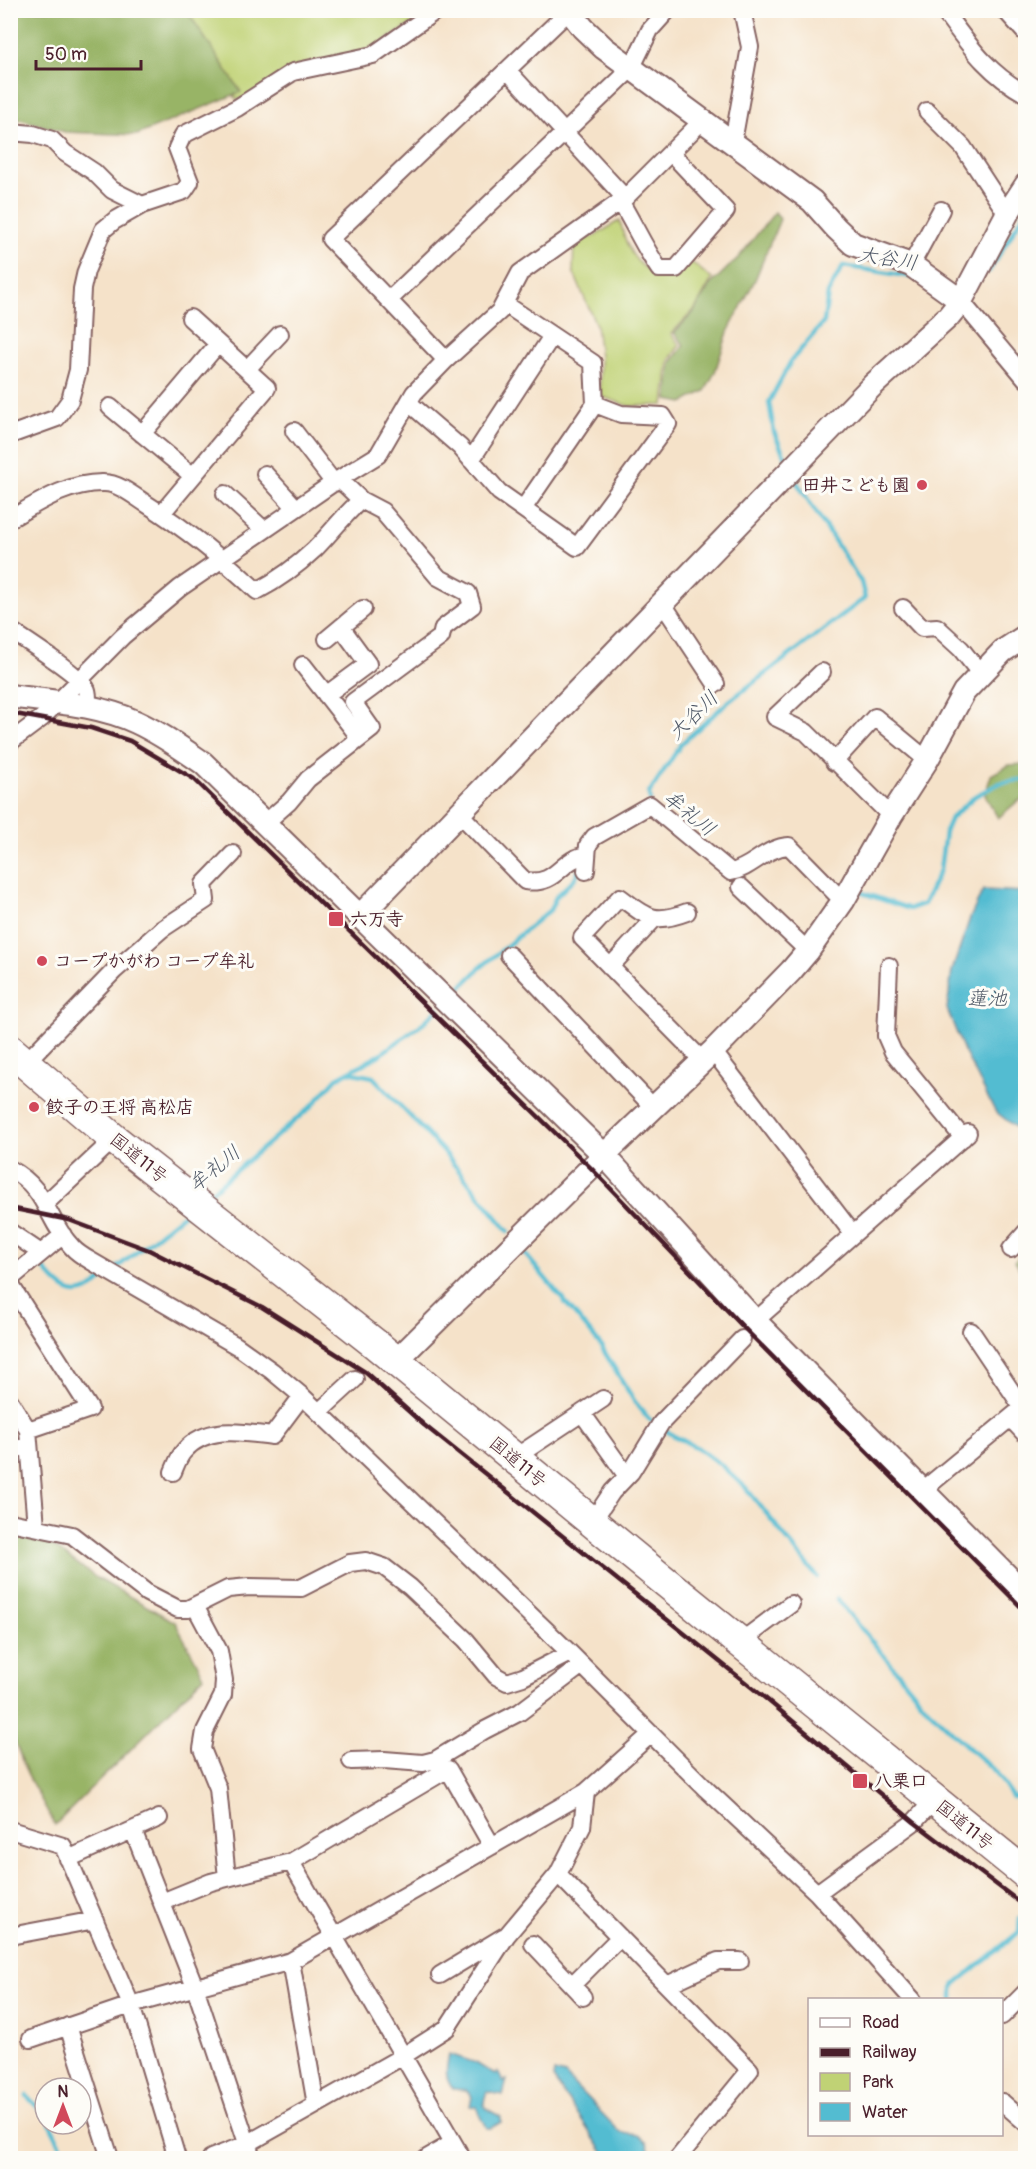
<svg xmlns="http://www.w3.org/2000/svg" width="1036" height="2169" font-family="Pangolin,'Klee One',sans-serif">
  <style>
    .green { fill: #c0d275; stroke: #857850; stroke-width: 1.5 }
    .forest { fill: #98b466; stroke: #716a48; stroke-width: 1.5 }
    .water { fill: #53bcd1; stroke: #4e6e7e; stroke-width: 1.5 }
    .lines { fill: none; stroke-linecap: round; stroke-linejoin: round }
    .stream { stroke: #53bcd1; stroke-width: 4.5 }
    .street-casing { stroke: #866362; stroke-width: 20 }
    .secondary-casing { stroke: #866362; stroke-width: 26 }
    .highway-casing { stroke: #866362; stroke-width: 33 }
    .street { stroke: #fff; stroke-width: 16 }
    .secondary { stroke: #fff; stroke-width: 22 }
    .highway { stroke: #fff; stroke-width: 30 }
    .rail { stroke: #4a1f2b; stroke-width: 4.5 }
    .poi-dot { fill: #d1495b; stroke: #fdfcf7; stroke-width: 2 }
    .labels { text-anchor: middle; stroke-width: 6; stroke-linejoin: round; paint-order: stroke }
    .poi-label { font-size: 18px; font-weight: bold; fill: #4a1f2b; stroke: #fdfcf7; text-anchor: start }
    .street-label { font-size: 18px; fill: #4a1f2b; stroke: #fdfcf7 }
    .water-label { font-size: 20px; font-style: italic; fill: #4d5665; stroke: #fdfcf7 }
  </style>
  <rect width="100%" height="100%" fill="#fdfcf7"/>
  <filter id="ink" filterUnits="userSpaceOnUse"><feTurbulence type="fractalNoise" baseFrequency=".0167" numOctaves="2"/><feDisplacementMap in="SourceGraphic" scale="12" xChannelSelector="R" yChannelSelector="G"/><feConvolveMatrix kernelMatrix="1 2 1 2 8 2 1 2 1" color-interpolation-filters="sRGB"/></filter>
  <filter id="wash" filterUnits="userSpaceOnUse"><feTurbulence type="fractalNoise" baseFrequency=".008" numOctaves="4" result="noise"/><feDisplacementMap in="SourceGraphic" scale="24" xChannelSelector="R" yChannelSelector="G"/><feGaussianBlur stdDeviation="1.35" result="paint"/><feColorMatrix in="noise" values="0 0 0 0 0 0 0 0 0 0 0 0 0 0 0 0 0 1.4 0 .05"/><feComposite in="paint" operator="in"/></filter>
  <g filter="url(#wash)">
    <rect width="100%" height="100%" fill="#f5e2c9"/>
    <path class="green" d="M177 11H434L376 46 237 100Z
      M620 220C627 253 638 273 674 278L690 261 712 279 695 309 671 334 680 345 669 360 664 405 629 406 600 396V357L596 325 573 271 574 242 595 236Z"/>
    <path class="forest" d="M11 10 187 11 241 92 137 135 65 132 20 119 11 124Z
      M775 212 780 219 755 280 728 332 715 372 705 391 683 403 667 400 671 362 684 345 674 333 693 313 710 285 739 257Z
      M1025 764V798L1017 802 998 818 985 795 991 775 1009 765Z
      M1025 1249V1279L1015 1261Z
      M39 1536 97 1578 175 1622 204 1676 55 1825 27 1774 11 1731V1538Z"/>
    <path class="water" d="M983 890 1025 892V1135L995 1111 964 1051 947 1009 952 971 970 918Z
      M449 2054 476 2063 495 2075 498 2072 503 2082 507 2080 503 2095 487 2092C479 2110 489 2109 501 2117V2122L491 2128H486L476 2107 470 2106 472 2097 466 2090 453 2089C444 2078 446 2068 449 2054Z
      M554 2072 565 2075 621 2133 638 2135 647 2143 652 2158H607L553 2078Z"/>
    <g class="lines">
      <path class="stream" d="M989 271 1021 219 1026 205
        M786 459 774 432 769 402 791 361 824 322 828 293 843 266 913 277
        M650 800 649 793 682 743 728 702 865 598 861 582 794 478
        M857 891 910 909 924 904 940 870 945 832 951 818 975 796 1000 783 1026 779
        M454 994 480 968 550 910 556 897 575 878 580 868
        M349 1072 373 1077 443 1151 508 1231
        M205 1197 312 1106 337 1078 378 1056 421 1025 438 1009
        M525 1254 599 1343 635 1402 649 1419 674 1436 698 1448 721 1465 746 1488 817 1577
        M38 1262C50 1275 67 1302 88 1290 95 1287 101 1280 107 1275
        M114 1270 189 1210
        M837 1599 928 1709 971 1750 996 1772 1012 1797H1026
        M953 2000V1989L955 1984 1019 1932 1020 1918
        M10 2094 16 2093
        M27 2096 45 2115
        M50 2124 67 2158"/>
    </g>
  </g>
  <g filter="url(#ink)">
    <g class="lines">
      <g class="street-casing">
        <path id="street" d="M943 10C969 45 987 73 1026 94
          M507 70 625 198
          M927 111 963 147 1007 214
          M10 132 33 134 52 140 65 153 94 172 112 190 142 205
          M733 142 750 47 742 10
          M620 201C634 224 644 247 659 269H676L726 211 671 153
          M911 265 941 210
          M389 300 631 69 650 30 668 10
          M961 301 1026 379
          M505 304 593 363 595 404 523 509
          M446 360 330 239 569 11
          M247 369 280 334
          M409 403 460 447 499 492 577 547 668 424 663 416 621 414 595 404
          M110 407 193 476
          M294 431 334 483
          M142 434 218 344
          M10 435 57 418 70 400 78 370 82 289 86 271 103 230 114 221 142 205 184 191 190 182 177 148 183 135 237 108 293 72 373 55 437 10
          M471 460 552 336
          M265 474 296 508
          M225 494 264 530
          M162 513 267 388 190 318
          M10 519C39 502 69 482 104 483 118 483 133 495 145 503 186 529 222 558 257 591 278 580 298 565 315 549 331 533 344 515 361 500
          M663 604 716 684
          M903 608 922 628 937 627 961 649 980 673
          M10 630C25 640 81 676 86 688 89 693 88 701 87 707
          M327 639 363 609
          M303 665 360 738
          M822 672 775 717 806 732 891 816
          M326 695 368 664 341 627
          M10 742 42 718 123 636 180 588 339 479 378 455 414 393 446 360 500 311 520 273 625 198 702 121
          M834 762 875 717 927 760
          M459 813 525 881C558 886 559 859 587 855
          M264 824 289 802 308 779 372 729 353 702 441 637 443 628 472 606 468 593 438 577 382 511 361 500 339 479
          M586 871 588 845 594 837 650 805 731 872C752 868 766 847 789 846L843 901
          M741 887 808 951
          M687 912C653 925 647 917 620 897L582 938 703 1061
          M509 955 654 1108
          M889 966 886 1036 893 1052 963 1138
          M610 967 654 919
          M713 1051 853 1234
          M26 1062 114 971 162 929 206 900 204 884 233 854
          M10 1169C48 1189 46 1220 72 1247 77 1253 84 1257 91 1261L237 1346 272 1371 302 1396 570 1653 706 1789 817 1893 913 2000
          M46 1203 114 1139
          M10 1232 41 1253
          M1011 1249 1026 1232
          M10 1279 63 1235
          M10 1284 90 1409 28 1430
          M755 1321 968 1133
          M971 1331 1022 1407
          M10 1401 28 1430 36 1526
          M319 1412 355 1379
          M582 1413 624 1472
          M1010 1418 1026 1435
          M10 1450 29 1446
          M514 1458 603 1399
          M173 1472C176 1465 179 1456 184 1451 206 1425 242 1432 272 1436L302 1396
          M923 1490 1026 1405
          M10 1522 72 1535 147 1593 178 1609H188L228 1589 249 1587 301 1588 350 1563 366 1561 384 1567 410 1587 466 1640 496 1676 507 1682 523 1677 570 1653
          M592 1522 612 1492 631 1472 661 1423 742 1339
          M195 1606 219 1651 224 1680 223 1695 205 1731 202 1749 218 1788 227 1878
          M740 1642 791 1604
          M351 1761 384 1760 423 1763 435 1760 485 1730 520 1712 582 1665
          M10 1830 63 1846 131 2005 177 2158
          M133 1830 195 1987 252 2158
          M68 1859 159 1818
          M291 1862 462 2158
          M558 1874 750 2070 678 2158
          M817 1893 914 1822 934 1800
          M162 1902 211 1882 291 1862 448 1769 492 1846
          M10 1936 95 1920
          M533 1944 583 1997
          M291 1961 316 2105
          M440 1975 503 1937
          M572 1985 620 1937
          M667 1985 718 1961H740
          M1002 2016 1026 1992
          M68 2026 110 2158
          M31 2039 131 2005 291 1961 586 1792
          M1002 2102 1026 2123
          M211 2158 247 2144 403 2056 447 2028 507 1935 558 1874 582 1827 586 1792 651 1734
          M427 2158 453 2143"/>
      </g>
      <g class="secondary-casing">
        <path id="secondary" d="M569 10 583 28 604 48 812 201 836 228 853 244 911 265 961 301
          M1009 10 1026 29
          M10 696C53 702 97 704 136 722 160 733 181 748 203 763L604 1155 755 1321 1026 1595
          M360 916 873 385 948 317 961 301 1007 214 1026 185
          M396 1361 604 1155 713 1051 791 971 808 951 843 901 891 816 927 760 964 692 1003 651 1026 636"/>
      </g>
      <g class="highway-casing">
        <path id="highway" d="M10 1050 114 1139 374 1343 641 1562 1026 1874"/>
      </g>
      <use href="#street" class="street"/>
      <use href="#secondary" class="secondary"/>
      <use href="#highway" class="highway"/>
      <path class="rail" d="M10 713 91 728 130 741 194 779 591 1168 748 1332 1026 1612
        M10 1208 69 1220 149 1250 262 1307 365 1372 424 1425 765 1698 914 1822 1026 1907"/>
    </g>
  </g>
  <g class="poi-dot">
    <circle cx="922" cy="485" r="6"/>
    <rect x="328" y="911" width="16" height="16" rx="3"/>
    <circle cx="42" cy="961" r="6"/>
    <circle cx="34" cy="1107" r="6"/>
    <rect x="852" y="1773" width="16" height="16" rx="3"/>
  </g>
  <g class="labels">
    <g class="poi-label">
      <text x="910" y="491" text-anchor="end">田井こども園</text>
      <text x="350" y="925">六万寺</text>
      <text x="54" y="967">コープかがわ コープ牟礼</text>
      <text x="46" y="1113">餃子の王将 高松店</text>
      <text x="874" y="1787">八栗口</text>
    </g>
    <g class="street-label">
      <text transform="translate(139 1158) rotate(39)" y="6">国道11号</text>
      <text transform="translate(518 1462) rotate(40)" y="6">国道11号</text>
      <text transform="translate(965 1825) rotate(39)" y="6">国道11号</text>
    </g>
    <g class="water-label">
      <text transform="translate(888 258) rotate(9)" y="7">大谷川</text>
      <text transform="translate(693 715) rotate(-44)" y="7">大谷川</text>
      <text transform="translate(690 813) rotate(39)" y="7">牟礼川</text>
      <text x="987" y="1005">蓮池</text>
      <text transform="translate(214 1168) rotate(-39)" y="7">牟礼川</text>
    </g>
  </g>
  <rect width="1036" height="2169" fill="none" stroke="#fdfcf7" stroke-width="36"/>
  <rect x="808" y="1998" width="195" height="138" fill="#fdfcf7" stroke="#b5a4a5" stroke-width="1.5"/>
  <rect x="820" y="2018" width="30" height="9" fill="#ffffff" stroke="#b5a4a5" stroke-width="1.5"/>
  <text x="862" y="2028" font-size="18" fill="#4a1f2b">Road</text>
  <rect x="820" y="2048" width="30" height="9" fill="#4a1f2b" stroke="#b5a4a5" stroke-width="1.5"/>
  <text x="862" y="2058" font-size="18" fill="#4a1f2b">Railway</text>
  <rect x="820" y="2073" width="30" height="18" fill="#c0d275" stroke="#b5a4a5" stroke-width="1.5"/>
  <text x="862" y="2088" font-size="18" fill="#4a1f2b">Park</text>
  <rect x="820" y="2103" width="30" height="18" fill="#53bcd1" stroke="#b5a4a5" stroke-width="1.5"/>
  <text x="862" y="2118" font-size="18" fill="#4a1f2b">Water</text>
  <g transform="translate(63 2106)"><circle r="28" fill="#fdfcf7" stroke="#b5a4a5" stroke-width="1.5"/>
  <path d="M0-4.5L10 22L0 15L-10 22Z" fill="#d1495b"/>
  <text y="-9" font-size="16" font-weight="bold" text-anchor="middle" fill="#4a1f2b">N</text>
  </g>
  <path d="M36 60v9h105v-9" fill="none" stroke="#4a1f2b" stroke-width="3"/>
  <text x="45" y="60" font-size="18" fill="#4a1f2b" stroke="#fdfcf7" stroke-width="4.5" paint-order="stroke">50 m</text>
</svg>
